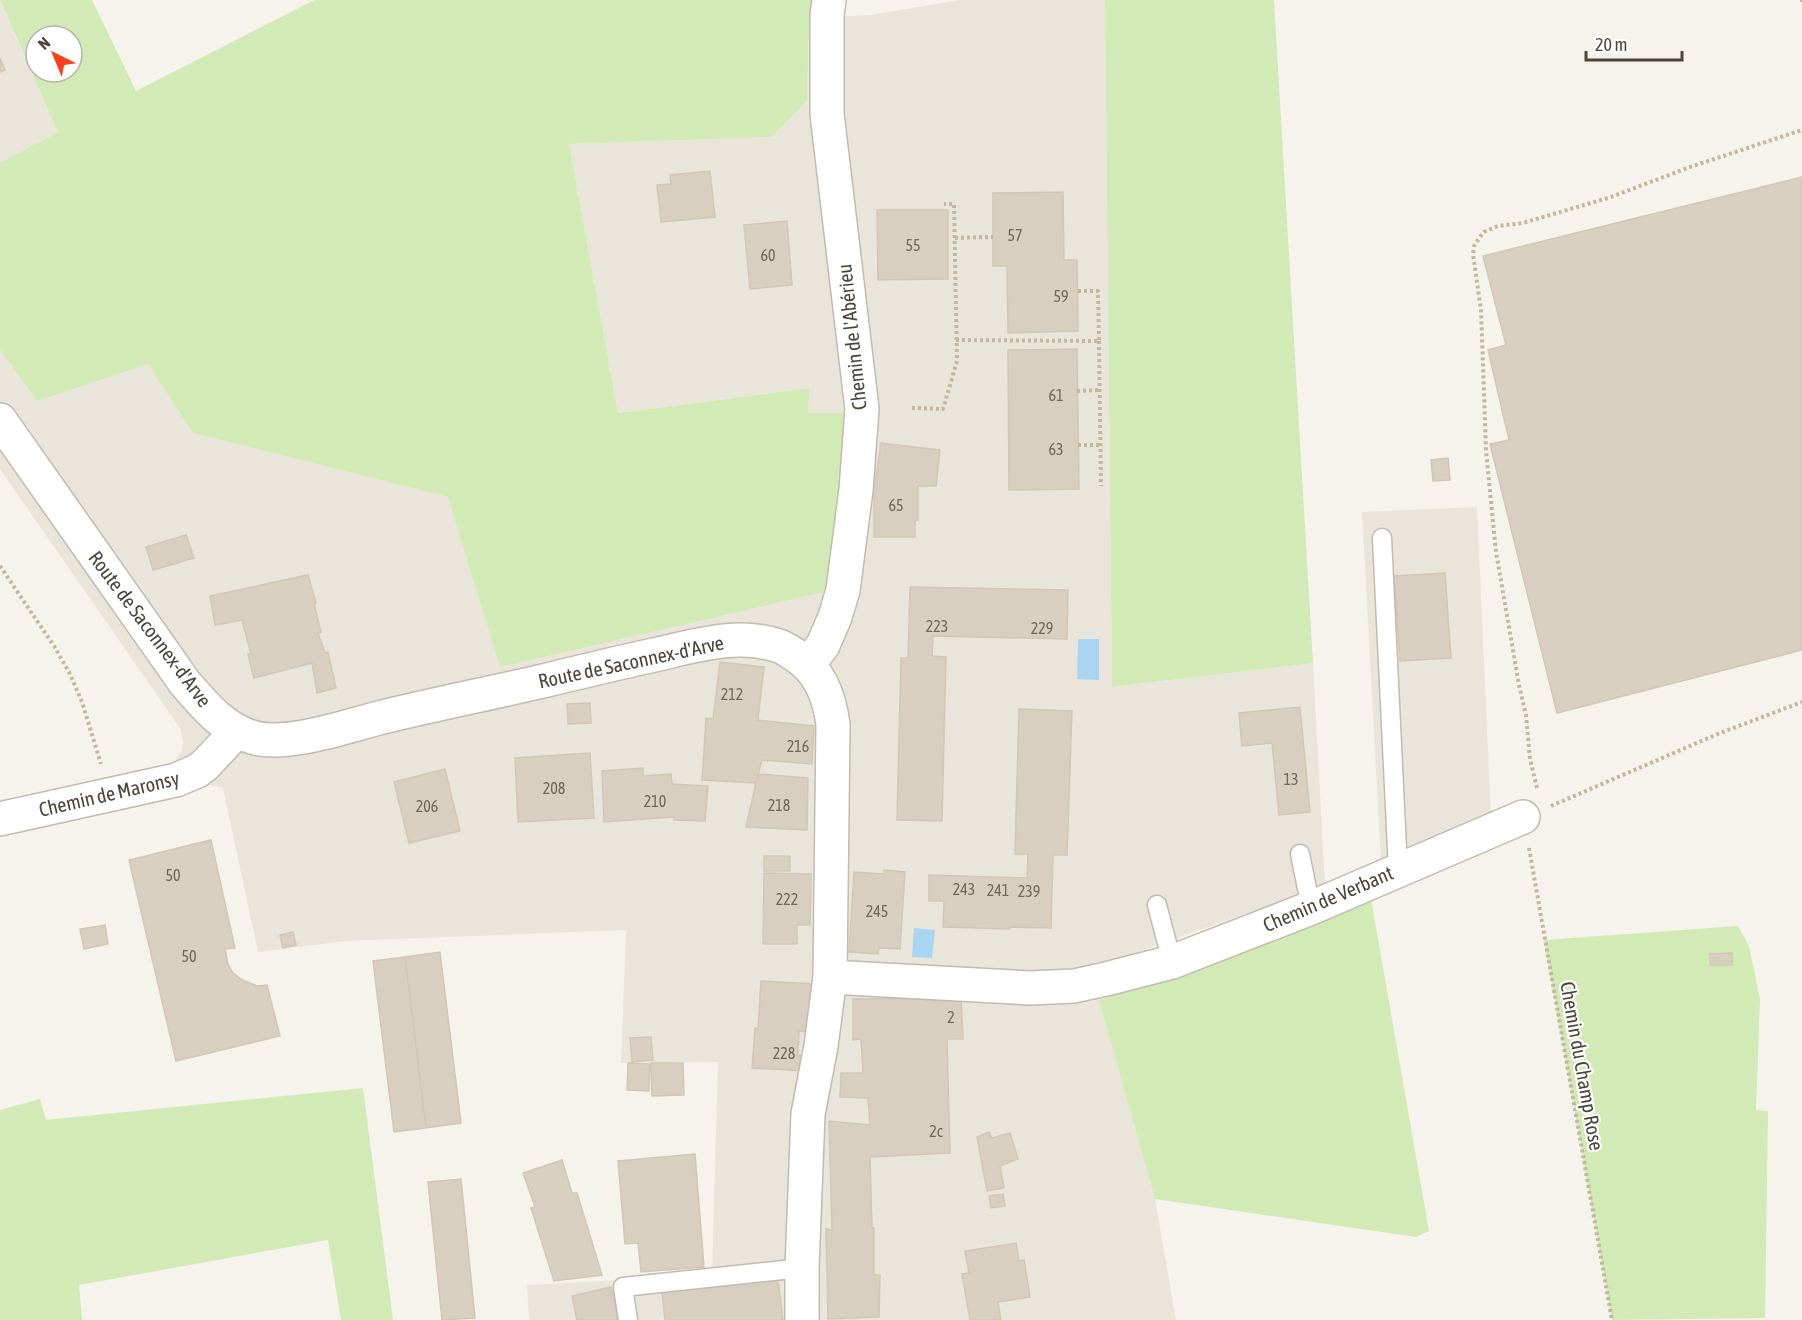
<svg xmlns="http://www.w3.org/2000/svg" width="1802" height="1320" font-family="'Asap Condensed',sans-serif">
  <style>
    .residential { fill: #eae5da }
    .green { fill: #d2eab5; fill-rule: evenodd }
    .water { fill: #a9d4f2 }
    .building { fill: #d8cfc1; stroke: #d3c7b4; stroke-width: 1.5 }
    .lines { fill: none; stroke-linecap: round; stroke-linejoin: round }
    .service-casing { stroke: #c2bbae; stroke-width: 21 }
    .minor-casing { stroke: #c2bbae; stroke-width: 36 }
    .tertiary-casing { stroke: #c2bbae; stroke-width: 36 }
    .path { stroke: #c4b79f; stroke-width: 4; stroke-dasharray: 3 3; stroke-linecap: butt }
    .service { stroke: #fff; stroke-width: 18 }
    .minor { stroke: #fff; stroke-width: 33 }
    .tertiary { stroke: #fff; stroke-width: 33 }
    .labels { text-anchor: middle; stroke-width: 4.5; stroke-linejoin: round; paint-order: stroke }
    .number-label { font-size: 16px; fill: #6e675b }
    .street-label { font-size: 20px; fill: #4b4439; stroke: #fff }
  </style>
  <rect width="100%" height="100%" fill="#f6f3ec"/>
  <path class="residential" d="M959 0H1105L1112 687 1313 663 1325 885 1091 969 1155 1199 1176 1320H529L527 1285 712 1275 718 1062 621 1063 626 930 345 941 258 952 223 788 154 772 174 762 182 751 183 741 180 728 0 469V350L37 401 148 364 193 433 449 497 500 667 808 413V388L618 413 569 144 772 137 807 101 809 18 871 15Z
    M0 1 58 132 0 163Z
    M1477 507 1491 816 1381 861 1362 512Z"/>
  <path class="green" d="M0 0H92L136 91 314 0H812L809 18 807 101 772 137 569 144 618 413 809 388 808 413H846L840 494 824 592 500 667 448 497 193 433 148 364 37 401 0 350V163L58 132ZM36 36H72V72H36Z
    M1105 0H1274L1313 663 1112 687Z
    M1370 893 1429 1231 1416 1237 1155 1199 1099 1000 1186 969Z
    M1738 926 1749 946 1760 999 1756 1110 1768 1111 1765 1318 1612 1320 1544 940Z
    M363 1088 393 1320H341L328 1240 79 1285 82 1320H0V1110L40 1099 46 1120Z"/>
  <path class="water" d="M1078 639H1099V680L1077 679Z
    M914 928 935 930 932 958 912 957Z"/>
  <path class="building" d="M0 58 5 70 0 72Z
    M710 171 715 217 661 222 657 185 671 184 670 175Z
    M1802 177V650L1557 713 1490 444 1509 440 1488 350 1506 345 1483 256Z
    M1063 192 1064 260H1077L1078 331 1008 333 1007 266H993V193Z
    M877 210H948V279L878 280Z
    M787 221 792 285 750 289 744 225Z
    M1077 349 1079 489 1009 490 1008 350Z
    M881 443 940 450 936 486H918V520L915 521V537H874V490Z
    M1448 458 1450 480 1433 481 1431 460Z
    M186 535 194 558 153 570 146 547Z
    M1445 573 1451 658 1400 661 1394 576Z
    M308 575 316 603H314L321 632 318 633 325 653 328 652 336 688 317 693 312 663 254 678 248 654H251L242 620 215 625 210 596Z
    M910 587 1068 590 1067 639 933 636 932 656 946 657 942 821 897 820 901 658H908Z
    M720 662 764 667 758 720 814 726 812 764 762 760 756 783 702 780 706 718 713 719Z
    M590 703 591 723 568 724 567 704Z
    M1300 707 1310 812 1279 815 1272 743 1242 746 1239 713Z
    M1019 709 1072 711 1067 855H1053L1051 928 1010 927V929L943 927 944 901H929V875L1027 878 1028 854H1015Z
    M590 753 594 818 518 822 515 758Z
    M643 768V776L671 774 672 784 708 786 705 821 674 820V817L604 822 602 771Z
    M445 769 460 831 409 843 394 782Z
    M758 774 808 778 807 830 746 827Z
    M211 840 235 948 225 949 228 964 233 973 241 979 257 986 267 985 280 1036 176 1061 129 860Z
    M764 856H790V871H764Z
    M884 870 905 872 900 949 879 948 878 954 849 952 854 872 884 874Z
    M764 873 811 874 810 925H797V944H763Z
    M105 925 108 944 84 949 80 929Z
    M293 932 296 945 283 948 280 935Z
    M440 952 461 1123 426 1128 405 957Z
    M1732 953V965H1710V954Z
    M405 957 426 1128 394 1132 373 961Z
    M761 981 814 984 811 1032 799 1031 798 1055 807 1056 806 1071 752 1068 755 1028H758Z
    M961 998 963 1039H947L950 1153 870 1157 872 1228H874V1275H880L879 1317 828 1319 826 1229 832 1230 829 1121 870 1125 868 1098 840 1097 841 1073H863L861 1039 853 1040V999Z
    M651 1037 653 1060 632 1062 630 1038Z
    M628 1063 650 1064 649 1091 627 1090Z
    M651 1063H683L684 1095 652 1096Z
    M989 1132 992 1138 1010 1133 1018 1159 1000 1166 1004 1188 987 1191 977 1137Z
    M695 1154 704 1267 641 1272 638 1243 625 1244 618 1161Z
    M562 1160 572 1193H577L602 1275 554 1281 531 1208 535 1207 523 1173Z
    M461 1179 475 1318 442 1320 428 1182Z
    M1003 1194 1005 1206 991 1208 989 1196Z
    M1016 1243 1019 1261 1024 1260 1030 1297 998 1302 1001 1320H970L962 1274 969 1273 965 1251Z
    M778 1280 783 1320H665L662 1292Z
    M611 1287 618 1320H577L572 1296Z"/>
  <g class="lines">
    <g class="service-casing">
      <path id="service" d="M1382 538 1398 870
        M1300 854 1311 908
        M1157 905 1172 962
        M628 1320 623 1287 802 1268"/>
    </g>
    <g class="minor-casing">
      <path id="minor" d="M808 665 823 645 835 617 843 590 856 490 862 409 827 114V15L829 0
        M0 819 176 780 197 771 205 765 237 731
        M830 977 1030 988 1074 986 1106 979 1172 962 1311 908 1523 817"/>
    </g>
    <g class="tertiary-casing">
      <path id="tertiary" d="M0 420 185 683C204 705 224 730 255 738 288 746 342 728 375 719 431 705 487 694 543 681 580 672 617 663 654 655 694 646 738 632 779 646 785 648 790 652 795 655 820 671 829 696 833 724L830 977 821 1046 808 1114 802 1268V1320"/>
    </g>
    <path class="path" d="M1802 0V2
      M955 238 993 237
      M956 340 1099 341 1098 291H1077
      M1099 341 1101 486
      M1077 391 1100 390
      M912 408 943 409 957 361 954 204H944
      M1078 445H1100
      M0 566 54 646 69 672 82 702 101 764
      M1537 788 1530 759 1526 715 1519 685 1496 552 1486 450 1481 310 1473 254 1474 246 1480 237 1484 232 1498 226 1523 223 1611 197 1690 167 1802 130
      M1551 806 1720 733 1802 702
      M1529 848 1612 1320"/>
    <use href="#service" class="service"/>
    <use href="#minor" class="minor"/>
    <use href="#tertiary" class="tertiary"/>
  </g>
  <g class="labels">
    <g class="number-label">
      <text x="1015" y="241">57</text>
      <text x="913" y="251">55</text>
      <text x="768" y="261">60</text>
      <text x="1061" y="302">59</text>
      <text x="1056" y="401">61</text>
      <text x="1056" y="455">63</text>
      <text x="896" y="511">65</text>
      <text x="937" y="632">223</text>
      <text x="1042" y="634">229</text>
      <text x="732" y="700">212</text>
      <text x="798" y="752">216</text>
      <text x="1291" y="785">13</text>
      <text x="554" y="794">208</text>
      <text x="655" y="807">210</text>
      <text x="779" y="811">218</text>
      <text x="427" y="812">206</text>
      <text x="173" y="881">50</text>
      <text x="964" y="895">243</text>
      <text x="998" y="896">241</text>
      <text x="1029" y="897">239</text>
      <text x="787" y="905">222</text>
      <text x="877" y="917">245</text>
      <text x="189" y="962">50</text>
      <text x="951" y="1023">2</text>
      <text x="784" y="1059">228</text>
      <text x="936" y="1137">2c</text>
    </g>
    <g class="street-label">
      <text transform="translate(852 337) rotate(-96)" y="7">Chemin de l'Abérieu</text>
      <text transform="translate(150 629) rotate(53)" y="7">Route de Saconnex-d'Arve</text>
      <text transform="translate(631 662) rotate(-12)" y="7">Route de Saconnex-d'Arve</text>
      <text transform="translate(109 794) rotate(-13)" y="7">Chemin de Maronsy</text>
      <text transform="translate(1328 899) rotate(-23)" y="7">Chemin de Verbant</text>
      <text transform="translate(1582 1066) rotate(80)" y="7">Chemin du Champ Rose</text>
    </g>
  </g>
  <g transform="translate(54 54) rotate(317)"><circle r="28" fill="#ffffff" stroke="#b7b4b0" stroke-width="1.5"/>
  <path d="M0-4.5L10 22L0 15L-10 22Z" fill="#fc3f1d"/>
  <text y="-9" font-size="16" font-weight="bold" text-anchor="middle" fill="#4b4439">N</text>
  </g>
  <path d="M1586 51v9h96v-9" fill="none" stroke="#4b4439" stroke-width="3"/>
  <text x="1595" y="51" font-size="18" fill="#4b4439" stroke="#ffffff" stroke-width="4.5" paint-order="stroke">20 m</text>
</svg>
